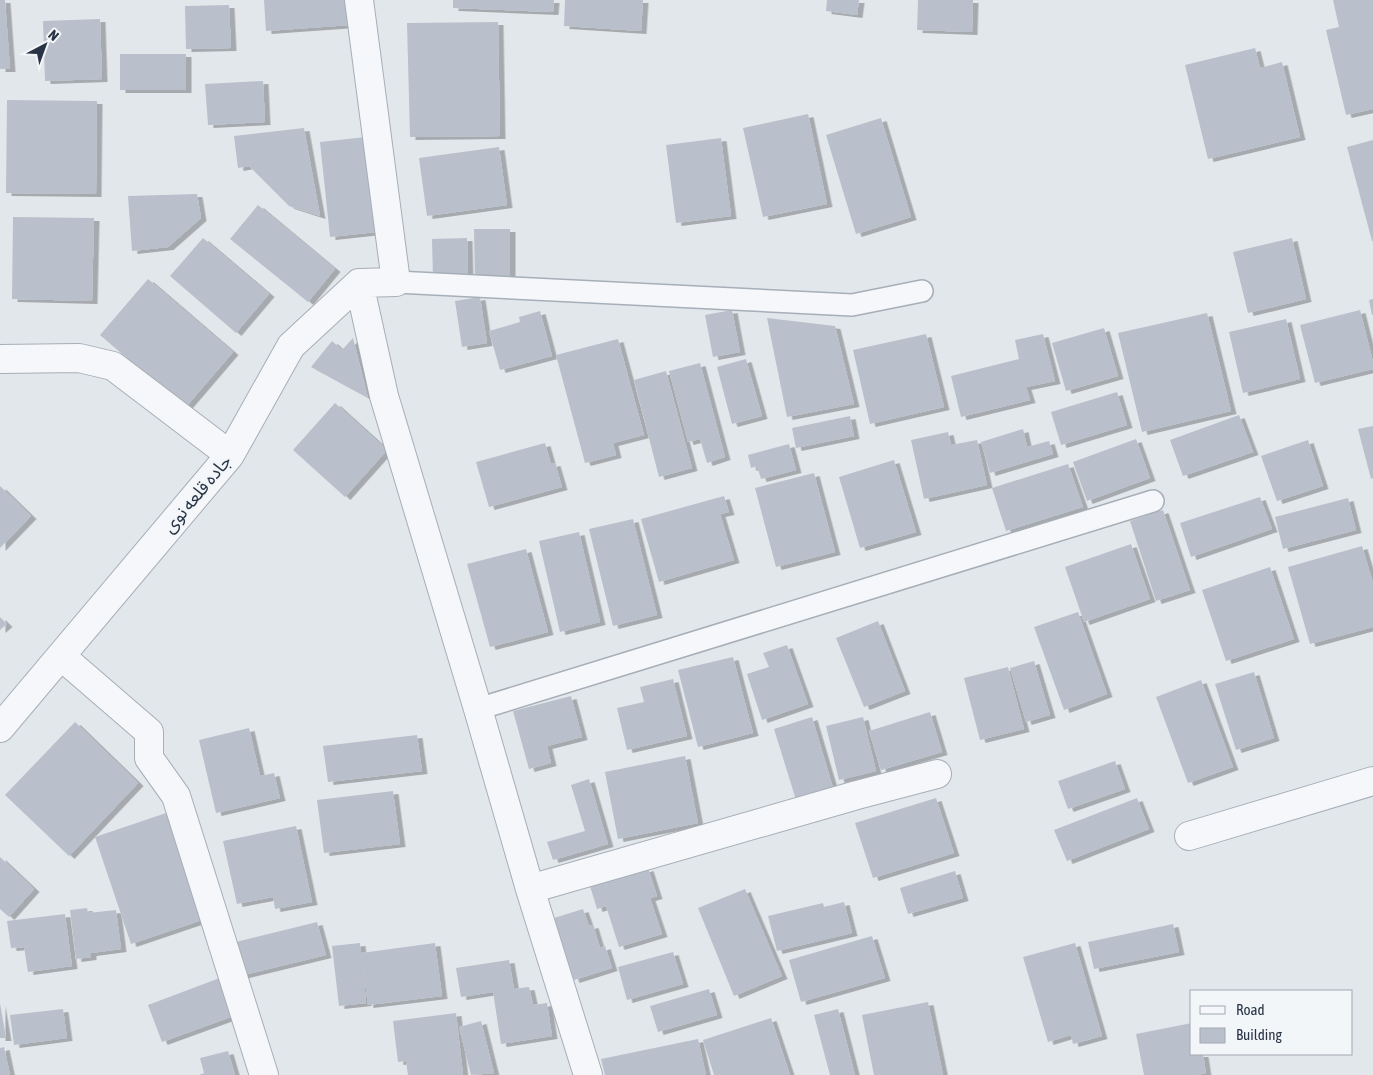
<svg xmlns="http://www.w3.org/2000/svg" width="1373" height="1075" font-family="'Asap Condensed','Noto Sans Arabic',sans-serif">
  <style>
    .building { fill: #b9c0cb; filter: url(#shadow) }
    .lines { fill: none; stroke-linecap: round; stroke-linejoin: round }
    .lane-casing { stroke: #a6aeb7; stroke-width: 24 }
    .street-casing { stroke: #a6aeb7; stroke-width: 30 }
    .lane { stroke: #f6f7fa; stroke-width: 21 }
    .street { stroke: #f6f7fa; stroke-width: 28 }
    .labels { text-anchor: middle; stroke-width: 5; stroke-linejoin: round; paint-order: stroke }
    .street-label { font-size: 18px; fill: #283446; stroke: #f3f6f9 }
  </style>
  <defs>
    <filter id="shadow"><feDropShadow dx="5.5" dy="3" stdDeviation="0" flood-color="#0004"/></filter>
  </defs>
  <rect width="100%" height="100%" fill="#e2e7ec"/>
  <path class="building" d="M0 0H5L10 69H0Z
    M264 0H349L350 25 266 31Z
    M453 0H554L553 12 453 8Z
    M565 0H643L641 31 564 26Z
    M827 0H859L857 15 826 11Z
    M918 0H973L972 32 917 30Z
    M1333 0H1373V109L1346 115 1326 30 1339 27Z
    M229 5 231 48 186 49 185 6Z
    M100 19 102 79 45 81 43 21Z
    M498 22 500 136 410 137 407 23Z
    M1255 48 1260 68 1282 62 1300 137 1208 159 1185 65Z
    M120 54H186V90H120Z
    M263 81 265 122 208 125 205 84Z
    M7 100 97 101 96 194 6 193Z
    M808 114 827 204 763 217 743 128Z
    M881 118 911 217 856 234 826 135Z
    M304 128 320 216 289 206 249 166 238 168 234 136Z
    M366 137 376 232 330 237 320 142Z
    M721 138 731 216 676 223 666 145Z
    M1373 140V241H1372L1347 147Z
    M499 147 507 205 427 216 419 158Z
    M197 194 201 218 168 247 132 251 128 196Z
    M258 205 335 269 308 302 230 239Z
    M13 217 94 218 92 301 12 299Z
    M474 229H510V281H475Z
    M203 238 269 294 236 333 170 276Z
    M467 238 468 280H433L432 239Z
    M1292 238 1306 299 1248 313 1233 252Z
    M148 279 233 352 185 408 100 335Z
    M480 297 487 343 462 347 455 301Z
    M1373 299V315H1372L1369 300Z
    M732 310 740 352 713 357 705 315Z
    M1360 310 1373 362V369L1315 383 1300 325Z
    M540 311 552 356 500 370 489 331 520 322 519 317Z
    M1207 313 1231 411 1142 432 1118 333Z
    M767 318 835 326 854 404 787 417Z
    M1286 319 1300 379 1243 393 1229 332Z
    M1104 328 1118 376 1066 391 1052 343Z
    M926 334 944 407 870 424 853 350Z
    M1043 334 1055 381 1026 387 1030 400 961 417 951 376 1019 359 1015 340Z
    M353 338 368 398 311 367 332 341 342 350Z
    M618 339 644 435 613 443 616 455 585 463 556 355Z
    M746 359 762 416 732 424 717 367Z
    M700 363 725 457 707 463 700 439 688 442 669 371Z
    M666 371 692 468 659 477 634 380Z
    M1117 392 1127 425 1061 445 1051 412Z
    M335 403 387 450 345 497 293 450Z
    M1239 415 1253 452 1183 476 1170 440Z
    M850 416 854 436 796 448 792 428Z
    M1373 426V478L1371 479 1358 429Z
    M1023 429 1027 447 1049 441 1053 454 990 473 981 442Z
    M948 432 951 445 977 440 987 485 924 499 911 440Z
    M1136 439 1150 478 1087 501 1073 462Z
    M1308 440 1323 486 1277 501 1261 456Z
    M545 443 551 464 555 463 562 487 489 507 476 462Z
    M789 444 796 470 761 479 757 466 751 468 748 455Z
    M894 460 916 532 860 548 839 477Z
    M1068 464 1083 507 1006 531 992 488Z
    M814 473 835 552 776 567 755 488Z
    M0 486 31 516 0 548Z
    M724 496 729 512 720 514 734 560 659 582 641 519Z
    M1260 497 1272 529 1191 557 1180 523Z
    M1348 498 1356 530 1283 549 1275 517Z
    M1163 510 1190 590 1156 601 1130 521Z
    M633 519 657 615 613 626 589 529Z
    M579 532 600 622 560 632 539 541Z
    M1131 544 1150 599 1084 622 1065 567Z
    M1362 546 1373 583V627L1310 644 1288 567Z
    M526 549 548 632 490 647 467 564Z
    M1270 567 1294 639 1226 661 1202 590Z
    M1078 612 1107 694 1064 710 1034 627Z
    M0 617 7 624 0 630Z
    M878 621 905 691 864 707 836 638Z
    M787 645 808 704 762 720 747 674 769 667 763 653Z
    M733 657 753 733 698 747 678 670Z
    M1034 661 1050 715 1026 722 1010 668Z
    M1008 667 1024 729 980 740 964 678Z
    M1254 672 1274 738 1236 750 1215 684Z
    M673 679 687 736 627 750 617 708 644 702 640 687Z
    M1201 680 1233 767 1188 783 1156 697Z
    M571 696 582 737 547 746 551 763 529 769 513 711Z
    M930 712 942 752 881 770 869 731Z
    M812 717 833 788 796 800 774 729Z
    M863 717 876 771 839 780 826 726Z
    M75 722 138 783 69 856 5 795Z
    M249 728 260 776 274 773 280 798 216 813 199 740Z
    M417 735 422 771 328 782 323 746Z
    M685 756 698 823 618 839 605 772Z
    M1115 761 1125 789 1068 809 1058 781Z
    M589 779 608 844 553 860 547 842 585 831 571 785Z
    M393 791 400 844 324 853 317 800Z
    M936 798 954 853 873 878 855 823Z
    M1137 798 1149 829 1067 861 1054 830Z
    M169 812 205 919 131 944 95 837Z
    M296 826 312 902 275 909 273 897 237 904 223 841Z
    M0 857 34 889 9 917 0 909Z
    M648 868 657 896 650 898 662 934 619 947 606 906 597 909 590 886Z
    M955 871 963 898 908 914 900 888Z
    M745 889 782 976 734 996 698 908Z
    M844 902 852 933 777 951 768 916 823 903 824 907Z
    M87 908 88 913 116 910 121 949 91 953V957L76 959 70 910Z
    M583 909 589 926 593 925 600 948 605 946 612 968 574 980 554 918Z
    M65 914 72 966 28 972 24 947 11 948 7 921Z
    M317 922 326 955 236 977 228 944Z
    M1173 924 1179 952 1094 969 1088 942Z
    M872 936 885 978 801 1002 789 960Z
    M360 943 361 953 435 943 442 996 368 1005 362 957 366 1003 339 1006 332 946Z
    M1075 943 1102 1036 1073 1044 1071 1035 1048 1042 1023 957Z
    M673 952 683 984 627 1000 618 967Z
    M509 960 514 989 529 987 533 1005 547 1003 552 1036 501 1044 493 992 461 997 456 968Z
    M225 976 239 1014 162 1042 148 1005Z
    M709 989 717 1015 658 1032 650 1006Z
    M928 1002 943 1075H874L862 1015Z
    M0 1003 6 1038H0Z
    M63 1009 67 1038 14 1045 10 1015Z
    M838 1009 855 1075H830L814 1015Z
    M456 1013 463 1075H408L406 1061 398 1062 393 1021Z
    M771 1018 790 1075H714L703 1040Z
    M481 1021 494 1073 471 1075 459 1027Z
    M1192 1023V1054H1203L1206 1073 1197 1075H1144L1136 1034Z
    M698 1039 706 1075H605L601 1059Z
    M4 1047 10 1075H0V1048Z
    M228 1051 235 1075H199L204 1073 200 1058Z"/>
  <g class="lines">
    <g class="lane-casing">
      <path id="lane" d="M396 282 852 305 922 291
        M478 709 1153 501"/>
    </g>
    <g class="street-casing">
      <path id="street" d="M359 283 384 396 478 709 530 889 588 1075
        M0 359 79 358 113 366 230 455
        M61 656 149 732V758L176 796 264 1075
        M0 728 230 455 291 346 359 283 396 282 359 0
        M1189 836 1373 781
        M530 889 857 795 937 774"/>
    </g>
    <use href="#lane" class="lane"/>
    <use href="#street" class="street"/>
  </g>
  <g class="labels">
    <g class="street-label">
      <text transform="translate(197 494) rotate(-50)" y="6">جاده قلعه نوی</text>
    </g>
  </g>
  <rect x="1190" y="990" width="162" height="65" fill="#f3f6f9" stroke="#a2a8b1"/>
  <rect x="1200" y="1006" width="25" height="8" fill="#f6f7fa" stroke="#a2a8b1"/>
  <text x="1236" y="1015" font-size="15" fill="#283446">Road</text>
  <rect x="1200" y="1028" width="25" height="15" fill="#b9c0cb" stroke="#a2a8b1"/>
  <text x="1236" y="1040" font-size="15" fill="#283446">Building</text>
  <g transform="translate(45 45) rotate(41)" stroke="#f3f6f9" stroke-width="4" paint-order="stroke">
  <path d="M0-4L9 19L0 12L-9 19Z" fill="#283446"/>
  <text y="-8" font-size="14" font-weight="bold" text-anchor="middle" fill="#283446">N</text>
  </g>
</svg>
